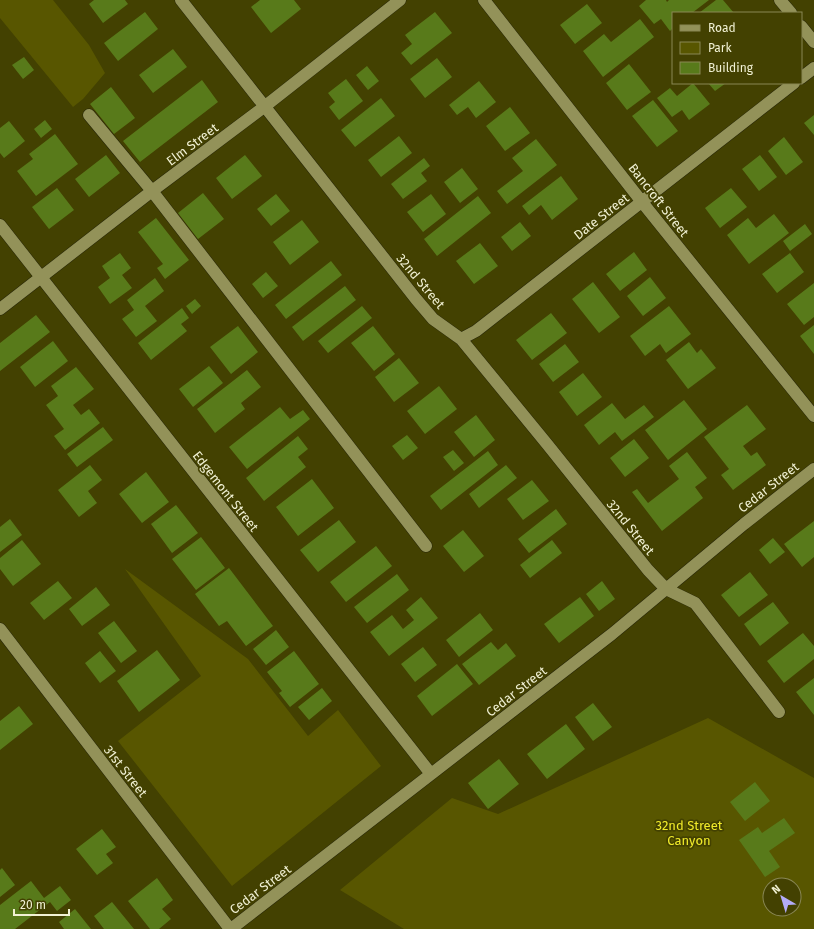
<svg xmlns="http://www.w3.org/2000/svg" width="814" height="929" font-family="'Fira Sans',sans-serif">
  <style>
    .green { fill: #585600; fill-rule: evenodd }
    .building { fill: #587a1a }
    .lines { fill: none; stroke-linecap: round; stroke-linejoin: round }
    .minor-casing { stroke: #282709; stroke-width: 13 }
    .minor { stroke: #939259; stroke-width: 12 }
    .labels { text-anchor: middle; stroke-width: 3.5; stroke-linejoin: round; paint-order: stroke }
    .street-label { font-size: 13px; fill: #f1f1d4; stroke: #434101 }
    .park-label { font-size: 13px; fill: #f0ea2a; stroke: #434101 }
  </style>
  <rect width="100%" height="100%" fill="#434101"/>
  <path class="green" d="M0 0H53L89 45 105 73 83 99 73 107 0 18Z
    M125 569 248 659 308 736 338 710 381 766 232 886 118 741 201 676Z
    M708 718 814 778V929H404L340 890 452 798 498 814ZM770 885H794V909H770Z"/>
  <path class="building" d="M94 0H125L128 4 103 23 89 4Z
    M260 0H294L301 9 271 33 251 7Z
    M646 0H666L667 2 669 0H709L692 13H673V28L670 31 661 19 654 24 639 6Z
    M716 0H723L734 13H699Z
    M587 4 602 23 575 44 560 25Z
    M145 12 158 29 118 61 104 43Z
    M435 12 452 33 411 65 401 53 412 44 405 35Z
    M640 19 654 37 603 77 583 51 604 34 611 42Z
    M173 49 187 67 153 93 139 75Z
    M24 57 34 70 23 79 12 65Z
    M437 58 452 77 425 98 410 79Z
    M629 64 651 92 627 110 606 83Z
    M367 66 379 81 368 90 356 75Z
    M346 79 363 101 339 120 329 107 335 102 328 93Z
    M202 80 218 102 140 162 123 141Z
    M479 81 496 102 476 118 468 107 457 115 449 105Z
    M693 83 710 104 689 120 682 110 672 117 657 98 670 88 677 96Z
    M708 83H726L715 91Z
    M111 87 135 118 114 134 90 104Z
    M381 98 395 116 355 147 341 130Z
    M653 100 678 131 657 147 632 116Z
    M510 107 530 133 505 151 486 126Z
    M814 115V135L804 123Z
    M45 120 52 129 41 138 34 129Z
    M9 121 25 141 4 158 0 153V128Z
    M55 134 78 164 36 196 17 171 33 159 29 154Z
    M399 136 412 153 381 177 368 160Z
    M784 137 803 162 786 175 768 151Z
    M536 139 557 165 507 204 497 191 523 171 512 158Z
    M106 155 120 173 89 197 75 179Z
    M245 155 262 176 232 199 216 178Z
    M760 155 777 177 759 191 742 169Z
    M424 158 430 166 421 173 427 181 403 199 391 184Z
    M462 168 478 189 460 203 444 182Z
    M561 176 578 199 552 220 541 205 529 215 522 206Z
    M57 188 74 210 49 229 32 207Z
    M731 188 747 207 720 228 705 208Z
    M203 193 224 219 198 239 178 213Z
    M276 194 290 211 271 226 257 209Z
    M431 194 446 214 423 232 407 212Z
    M478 196 491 213 437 256 424 239Z
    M774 214 789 233 749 264 727 235 748 218 756 228Z
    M156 218 189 260 165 279 157 268 163 264 138 232Z
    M302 220 319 242 290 265 273 242Z
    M520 222 531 236 512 251 501 237Z
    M805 224 812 234 790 251 783 241Z
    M480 243 498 266 474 284 456 261Z
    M634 252 647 270 620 291 606 274Z
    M120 253 131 268 122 275 132 288 110 304 98 287 110 278 102 266Z
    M790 253 804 272 777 293 762 274Z
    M331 261 342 275 286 319 275 305Z
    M266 272 278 286 263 298 252 284Z
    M650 277 666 298 643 316 627 296Z
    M155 278 164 291 145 306 157 321 136 337 122 319 134 310 127 300Z
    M593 282 620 317 599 333 572 299Z
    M814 283V317L804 325 787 304Z
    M345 286 356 300 303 341 292 327Z
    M195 299 201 306 192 314 186 306Z
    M362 306 372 318 328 353 318 341Z
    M669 306 691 334 666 353 660 344 645 356 630 336Z
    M182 308 189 318 181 324 187 331 151 360 138 343Z
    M551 313 567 333 532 360 516 340Z
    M36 315 50 332 0 371V343Z
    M814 325V354L800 336Z
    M238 326 258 352 231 374 210 347Z
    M373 326 395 354 374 371 351 343Z
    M53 341 68 361 35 387 20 367Z
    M689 342 697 353 701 349 716 368 688 389 666 360Z
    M565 344 579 362 553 382 539 364Z
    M399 358 419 383 394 402 375 377Z
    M209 366 223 383 193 407 179 389Z
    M76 367 94 389 73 405 81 415 89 409 100 423 65 450 54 436 64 429 46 405 58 396 51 386Z
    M247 370 261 387 241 403 245 409 215 433 197 409Z
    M583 373 602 397 577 416 559 392Z
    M439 386 457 409 425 434 407 411Z
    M684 400 707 429 668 460 645 430Z
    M612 403 625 419 644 405 654 417 622 441 615 432 599 445 584 425Z
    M747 405 766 429 743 446 751 456 757 452 766 465 733 490 721 475 729 469 704 437Z
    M280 407 290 419 303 410 310 419 247 469 229 447Z
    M476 415 495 440 474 457 454 432Z
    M103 427 113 440 77 467 67 454Z
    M407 435 418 448 403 460 392 446Z
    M298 436 308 449 298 457 306 467 264 501 246 478Z
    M634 439 649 458 625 477 610 458Z
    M453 450 464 463 454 471 443 457Z
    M488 451 498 465 441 510 430 496Z
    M687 452 707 478 695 487 703 498 662 531 632 492 637 489 648 503 679 479 669 466Z
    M90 465 102 480 88 491 97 503 79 517 58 490Z
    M506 465 517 478 479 508 469 494Z
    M146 472 169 502 142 523 119 494Z
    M312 479 334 508 298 536 276 507Z
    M532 480 549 501 523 520 507 499Z
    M176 505 198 533 172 553 151 524Z
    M556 509 567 524 529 553 518 539Z
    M10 519 22 535 0 552V527Z
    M339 520 356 542 318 572 300 550Z
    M814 521V557L802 567 784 544Z
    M463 530 484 556 464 572 443 546Z
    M201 537 225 568 196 590 172 559Z
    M773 538 785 552 770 564 759 550Z
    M22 540 41 564 13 586 0 569V558Z
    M552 540 562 553 530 578 520 565Z
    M376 546 392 566 346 602 330 582Z
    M229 568 273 626 246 646 227 621 219 626 195 594Z
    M750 572 768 595 739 617 721 595Z
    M397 574 409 590 367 623 354 607Z
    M58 581 72 598 44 620 30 603Z
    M602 581 615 599 599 611 586 594Z
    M96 587 110 605 82 626 69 609Z
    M421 597 438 618 389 656 370 632 392 615 403 629 414 620 406 610Z
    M580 597 594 616 559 643 544 624Z
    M773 602 789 623 760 646 744 624Z
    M480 613 493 630 459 657 446 640Z
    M114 621 137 651 121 663 98 633Z
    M276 630 289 647 266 665 253 649Z
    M803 633 814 646V659L784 683 767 661Z
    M491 642 498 650 506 643 516 656 479 685 462 664Z
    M423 647 437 665 415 682 401 664Z
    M157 650 180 680 139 712 117 681Z
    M100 651 116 671 100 683 85 663Z
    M294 651 319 684 290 707 279 693 282 691 267 672Z
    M457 664 473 684 432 716 417 696Z
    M814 678V715L796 692Z
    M322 688 332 701 309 720 298 707Z
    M593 703 612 727 593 741 575 717Z
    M19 706 33 724 0 750V721Z
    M566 724 585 749 547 779 527 754Z
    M499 759 519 784 488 809 468 783Z
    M755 782 770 801 745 821 730 802Z
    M784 818 795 833 769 851 780 867 765 877 739 840 758 827 762 833Z
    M102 829 116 847 106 854 113 863 97 875 76 849Z
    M2 868 15 885 0 897V870Z
    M157 878 173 900 162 909 171 919 159 929H150L128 901Z
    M31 881 44 898 60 886 71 900 57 911 50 902 15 929H0V905Z
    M112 902 134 929H104L94 916Z
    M75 909 91 929H64L59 922Z"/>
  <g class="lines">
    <g class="minor-casing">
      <path id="minor" d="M181 0 416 299 433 319 461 339 547 444 648 570 666 589 695 603 779 712
        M484 0 642 202 814 416
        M780 0 791 13
        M801 26 814 42
        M801 78 814 68
        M89 115 152 191 426 546
        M0 225 431 774
        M0 309 152 191 264 107 400 0
        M461 339 476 331 794 83
        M0 629 230 929
        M231 929 612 634 744 524 814 469"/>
    </g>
    <use href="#minor" class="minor"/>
  </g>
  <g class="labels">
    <g class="street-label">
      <text transform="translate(192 144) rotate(-37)" y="5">Elm Street</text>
      <text transform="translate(659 200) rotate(52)" y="5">Bancroft Street</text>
      <text transform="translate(601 216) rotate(-38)" y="5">Date Street</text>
      <text transform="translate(421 281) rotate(50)" y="5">32nd Street</text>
      <text transform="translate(768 487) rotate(-38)" y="5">Cedar Street</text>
      <text transform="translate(226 491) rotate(52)" y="5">Edgemont Street</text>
      <text transform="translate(631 527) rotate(51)" y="5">32nd Street</text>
      <text transform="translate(516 691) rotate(-38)" y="5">Cedar Street</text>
      <text transform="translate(126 771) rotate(52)" y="5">31st Street</text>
      <text transform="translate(260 889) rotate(-37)" y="5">Cedar Street</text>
    </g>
    <g class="park-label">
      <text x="689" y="830">32nd Street<tspan x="689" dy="15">Canyon</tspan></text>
    </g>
  </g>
  <rect x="672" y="12" width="130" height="72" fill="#434101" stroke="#898755"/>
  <rect x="680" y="25" width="20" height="6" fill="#939259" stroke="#898755"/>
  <text x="708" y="32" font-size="12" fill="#f1f1d4">Road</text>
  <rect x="680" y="42" width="20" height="12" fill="#585600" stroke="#898755"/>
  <text x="708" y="52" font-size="12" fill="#f1f1d4">Park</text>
  <rect x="680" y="62" width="20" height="12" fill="#587a1a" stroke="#898755"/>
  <text x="708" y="72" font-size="12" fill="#f1f1d4">Building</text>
  <g transform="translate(782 897) rotate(322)"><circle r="19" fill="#434101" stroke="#898755"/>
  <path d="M0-3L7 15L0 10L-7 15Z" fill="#b3acf9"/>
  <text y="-6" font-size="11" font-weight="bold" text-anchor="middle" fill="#f1f1d4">N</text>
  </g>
  <path d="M14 909v6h55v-6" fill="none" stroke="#f1f1d4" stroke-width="2"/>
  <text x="20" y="909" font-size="12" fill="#f1f1d4" stroke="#434101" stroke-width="3" paint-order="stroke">20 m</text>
</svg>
